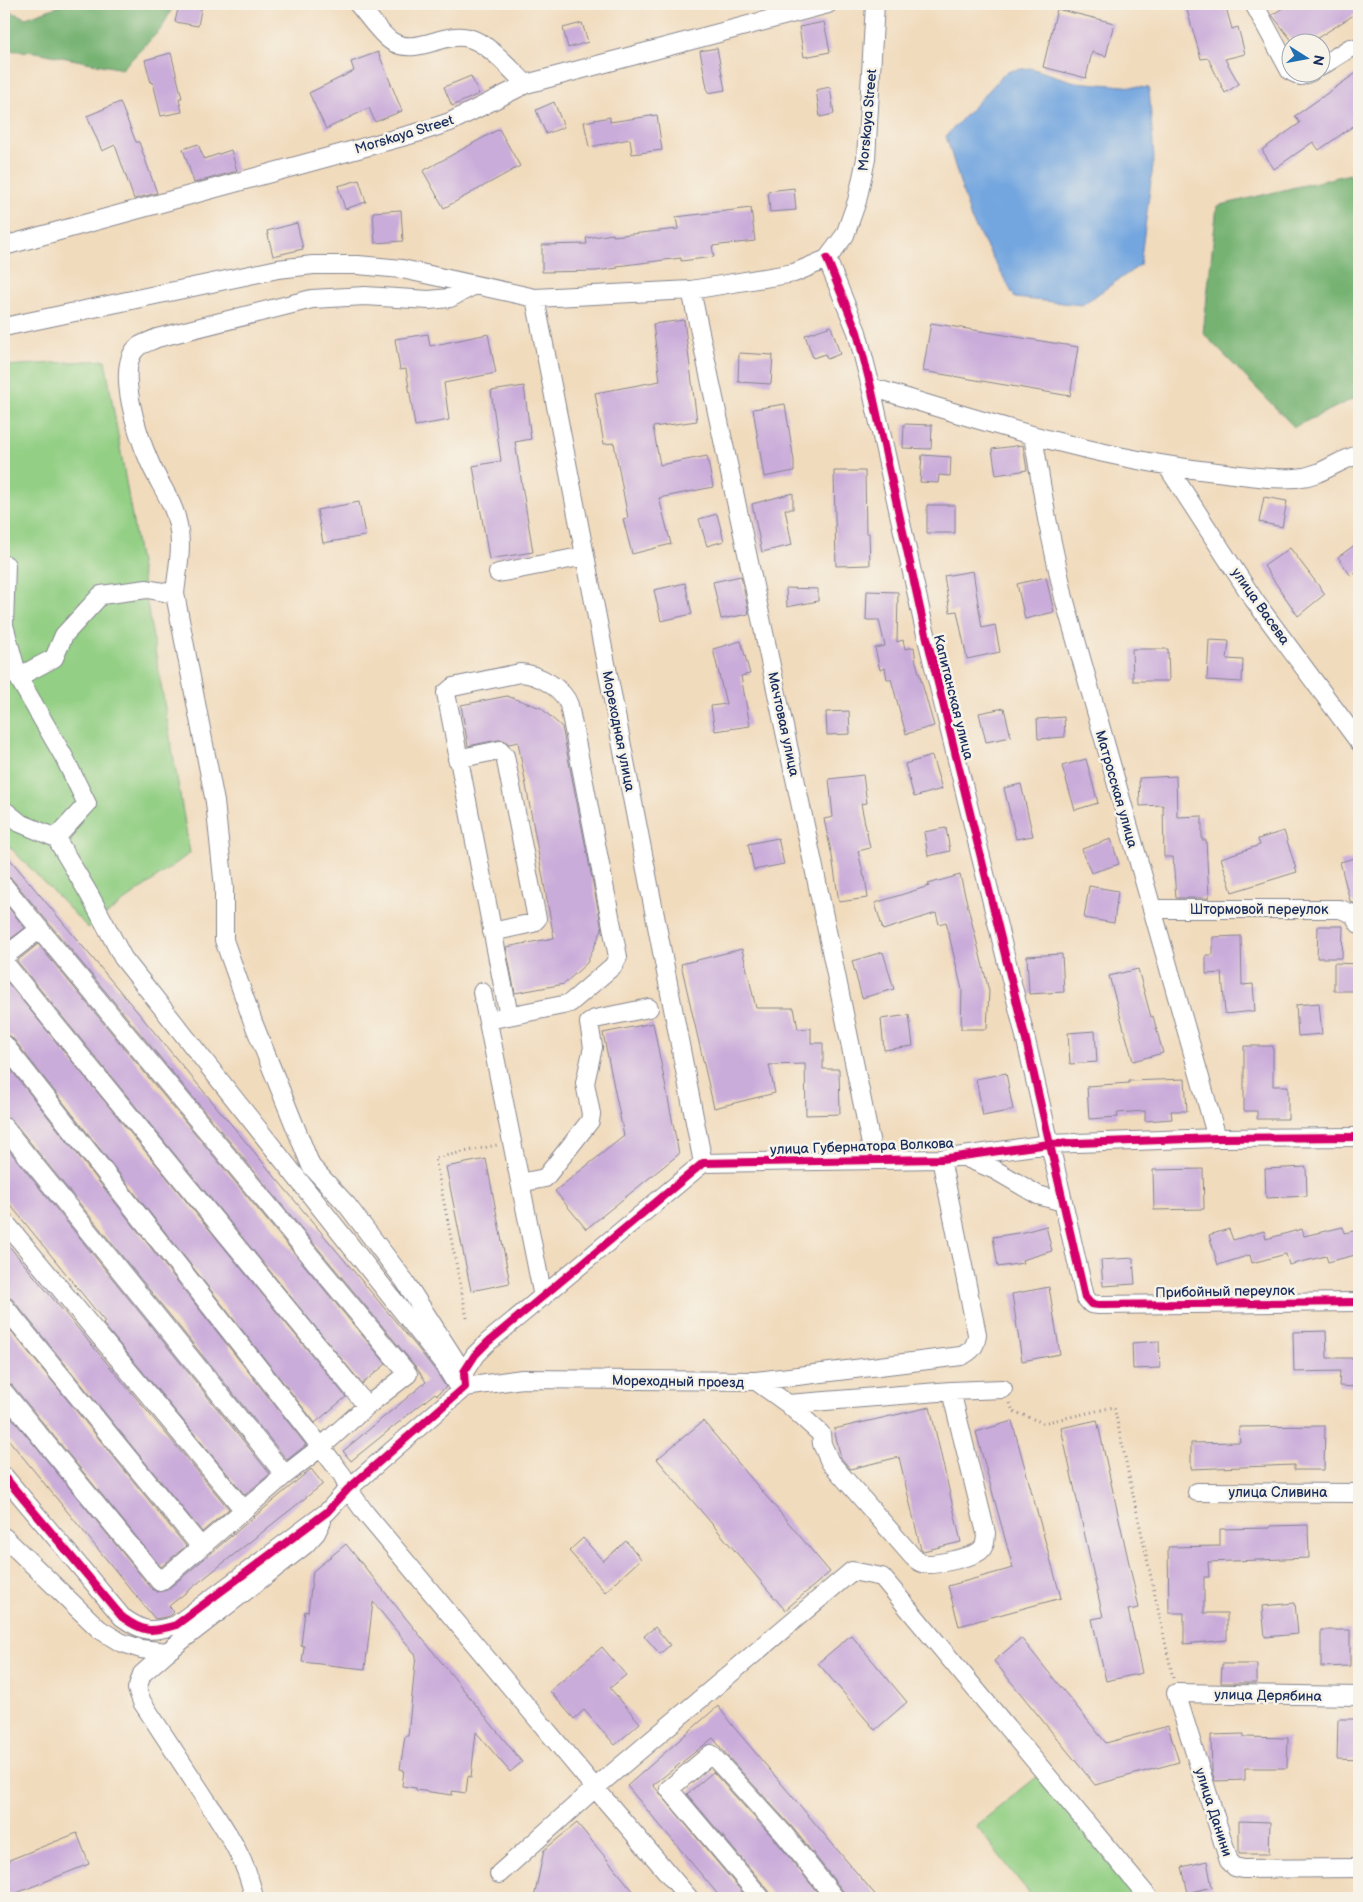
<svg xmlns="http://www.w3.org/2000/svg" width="1363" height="1902" font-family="'Balsamiq Sans',sans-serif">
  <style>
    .green { fill: #93cf84; stroke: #577f71 }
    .forest { fill: #76b272; stroke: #487068 }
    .water { fill: #73a6df; stroke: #476a9e }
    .building { fill: #caacda }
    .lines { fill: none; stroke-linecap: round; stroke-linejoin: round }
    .minor-casing { stroke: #86858e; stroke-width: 20 }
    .path { stroke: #86858e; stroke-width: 3; stroke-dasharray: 1 4; stroke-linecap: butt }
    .minor { stroke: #fff; stroke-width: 18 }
    .cycleway-casing { stroke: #f7f3e8; stroke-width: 11 }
    .cycleway { stroke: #d6006c; stroke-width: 8 }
    .labels { text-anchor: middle; stroke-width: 5; stroke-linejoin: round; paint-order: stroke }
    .street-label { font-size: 14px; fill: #1b2f5e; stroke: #f7f3e8 }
  </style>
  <rect width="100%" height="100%" fill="#f7f3e8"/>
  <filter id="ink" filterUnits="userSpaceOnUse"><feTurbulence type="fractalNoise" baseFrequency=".02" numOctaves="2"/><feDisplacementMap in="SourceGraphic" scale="10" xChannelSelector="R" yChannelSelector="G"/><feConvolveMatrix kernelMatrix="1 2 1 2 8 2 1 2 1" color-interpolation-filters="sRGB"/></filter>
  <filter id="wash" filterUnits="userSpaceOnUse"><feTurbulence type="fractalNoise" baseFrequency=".0096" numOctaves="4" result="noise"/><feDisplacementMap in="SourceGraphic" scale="20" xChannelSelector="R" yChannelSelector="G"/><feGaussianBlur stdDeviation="1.12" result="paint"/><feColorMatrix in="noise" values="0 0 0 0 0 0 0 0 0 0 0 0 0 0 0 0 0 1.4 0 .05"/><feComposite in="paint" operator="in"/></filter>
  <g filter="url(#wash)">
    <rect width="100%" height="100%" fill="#f1dbbd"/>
    <path class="green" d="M105 360 190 853 88 928 4 841V366Z
      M1039 1775 1137 1898H1033L976 1826Z"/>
    <path class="forest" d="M65 4H174L162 28 122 69 36 52 4 50V9L26 18Z
      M1350 174 1359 211V396L1294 427 1203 333 1217 206Z"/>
    <path class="water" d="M1030 68 1075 82 1149 88 1154 158 1140 265 1082 305 1015 298 971 219 946 136 1007 71Z"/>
    <g id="blocks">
      <path class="building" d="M179 4H202L198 26 175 22Z
        M1198 4H1225L1232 29 1238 27 1245 54 1225 59 1239 84 1225 93 1208 58 1201 59 1187 10 1199 7Z
        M1289 4H1349L1357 13 1311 42H1293L1272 15Z
        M1057 9 1114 23 1106 56 1092 52 1086 78 1043 67Z
        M824 22 830 52 804 57 799 27Z
        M582 23 588 42 568 48 563 28Z
        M717 48 725 90 708 93 700 51Z
        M378 52 402 111 375 122 369 108 326 129 309 93 354 71 351 62Z
        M171 53 182 98H179L182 112 161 116 153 82 151 83 145 60Z
        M1359 71V122L1319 150 1313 142 1274 169 1262 150 1300 123 1295 116Z
        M471 76 479 94 452 106 444 87Z
        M830 87 834 114 820 117 816 90Z
        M120 102 136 142H139L157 193 134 199 115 145 102 151 87 116Z
        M554 102 564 127 546 134 536 110Z
        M657 115 662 150 632 154 630 139 589 147 584 122 610 117V122Z
        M499 129 520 166 444 208 423 171Z
        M198 144 204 159 231 150 237 171 194 183 183 149Z
        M359 180 366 202 345 209 338 186Z
        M794 188 796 210 770 212 768 191Z
        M751 208 755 241 712 246 714 257 681 261V258L617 266 618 268 596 271 542 272V245L587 244 586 238 613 234V236L678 229 676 217Z
        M401 210 403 241 375 243 373 212Z
        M297 223 303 249 273 256 267 231Z
        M684 320 697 421 653 427 660 465 707 456 713 487 659 498 671 544 632 554 623 519 628 518 614 443 604 444 595 393 660 381 653 324Z
        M931 323 1078 347 1070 396 923 371Z
        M831 326 840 354 827 359 825 354 813 358 805 335Z
        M428 334 430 346 488 334 496 373 444 383 449 420 415 426 406 369 400 370 395 339Z
        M739 353 773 355 771 384 738 382Z
        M524 386 531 439 515 442 533 552 489 559 473 466 501 461 491 391Z
        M785 404 794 461V471L764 477 753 409Z
        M904 424 932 425 931 449 903 448Z
        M1023 445 1027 470 996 475 992 449Z
        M922 455 951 457 950 476 939 475 938 483 920 482Z
        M834 471H865L866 533H869L870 565 836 566Z
        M793 493V509H785L792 545 762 552 752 504Z
        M1264 497 1287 501 1282 527 1259 522Z
        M359 502 365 536 323 543 317 510Z
        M927 505H955V533H927Z
        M717 514 724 541 707 546 699 519Z
        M1359 542V571L1351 576 1338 557Z
        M1290 548 1325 594 1298 616 1264 566Z
        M973 571 982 628 995 625 1000 652 967 659 957 611 950 612 944 576Z
        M741 576 749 614 721 619 713 582Z
        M1046 577 1054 612 1025 619 1017 584Z
        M685 583 692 614 661 621 654 590Z
        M786 588 818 589V601L787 607Z
        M867 591 898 592 897 642 903 640 905 649 914 647 916 662 934 726 906 734 891 679H887L885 668 880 670 875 648 885 646 879 620H866Z
        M1209 640 1229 641 1227 659 1243 660 1242 682 1207 680Z
        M741 641 750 674 741 676 750 726 715 731 711 706 726 704 713 649Z
        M1132 649H1168L1169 681H1133Z
        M507 696 541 708 562 727 602 929 587 963 564 984 515 993 506 947 554 938 518 742 509 744 504 740H498L468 746 461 705Z
        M1004 708 1011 737 986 742 979 713Z
        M849 711 850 734 827 735 826 712Z
        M1064 717 1065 737 1038 739 1037 719Z
        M932 756 942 789 914 797 905 764Z
        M1086 759 1098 803 1075 810 1062 766Z
        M863 775 867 803 861 804 870 848 858 851 864 877H865L868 898 839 902 832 856 824 819 833 817 829 779Z
        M1176 776 1177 817 1202 816V840H1206L1209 898H1176L1173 857H1164L1163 805 1140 806 1139 778Z
        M1021 784 1033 836 1016 839 1004 788Z
        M946 828 950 851 928 856 924 832Z
        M1284 831 1297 872 1232 892 1221 858 1260 845 1258 839Z
        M778 838 784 864 754 870 748 844Z
        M1111 839 1119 864 1091 873 1082 849Z
        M4 852 416 1346 435 1370 446 1387 437 1395 435 1393 351 1461 343 1451 426 1382 416 1367 48 922 12 879 4 876Z
        M1359 857V906L1350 901 1340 862Z
        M960 875 989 991 987 1029H961L962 990 946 922 939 924 936 913 883 930 875 903 929 886 928 884Z
        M1089 886 1118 891 1114 923 1084 918Z
        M4 902 25 928 4 944Z
        M1318 926H1343L1342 958H1317Z
        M1241 936 1242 985 1253 984 1255 1011 1225 1014 1222 973 1206 974V955H1213V937Z
        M38 944 386 1364 362 1384 17 961Z
        M742 949 756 1008H794L798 1029 811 1028V1043H823V1069H839L840 1114 806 1115 805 1064 769 1065 775 1093 714 1108 681 964Z
        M883 952 894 989 862 998 852 961Z
        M1062 954 1064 992 1029 994 1027 956Z
        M1334 963 1359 964V991H1334Z
        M1138 969 1151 1017 1153 1016 1163 1053 1133 1061 1109 976Z
        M4 978 346 1397 315 1423 12 1037 4 1034Z
        M1319 1003 1322 1034 1298 1036 1296 1005Z
        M909 1015 913 1046 884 1050 881 1019Z
        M653 1023 679 1154 586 1229 555 1191 624 1136 603 1033Z
        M1095 1031 1097 1062 1070 1064 1068 1033Z
        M1244 1046H1273V1086H1288V1119H1257V1111H1244Z
        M4 1061 306 1445 287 1460 12 1120 4 1117Z
        M1006 1073 1013 1110 983 1116 976 1079Z
        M1185 1079 1187 1111H1171L1172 1119 1145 1121V1111L1117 1113 1118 1117 1089 1119 1087 1086 1129 1083V1081Z
        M4 1144 270 1474 245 1495 103 1324 105 1322 4 1197Z
        M486 1159 510 1283 471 1291 446 1167Z
        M1306 1167 1307 1196 1266 1198 1265 1169Z
        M1203 1169 1204 1209 1154 1210 1153 1170Z
        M1046 1226 1052 1251 1022 1260 1023 1263 998 1267 993 1237 1024 1232Z
        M1343 1227 1344 1233 1359 1230V1254L1328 1262 1326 1256 1289 1265 1286 1254 1252 1263 1250 1255 1218 1265 1209 1235 1229 1229 1233 1240 1264 1231 1266 1239 1302 1229 1304 1236Z
        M4 1240 229 1509 202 1532 12 1299 4 1296Z
        M1133 1258 1135 1284 1103 1286 1101 1260Z
        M1049 1287 1060 1354 1022 1361 1012 1294Z
        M4 1322 186 1546 161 1567 12 1385 4 1382Z
        M1326 1331 1327 1358H1359V1387L1339 1386 1340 1371 1294 1372 1293 1332Z
        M1159 1341 1160 1368 1133 1369 1132 1343Z
        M930 1407 961 1542 923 1551 921 1550 899 1457 850 1469 841 1458 834 1429Z
        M4 1408 152 1589 157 1592 167 1590 311 1469 323 1484 169 1606 174 1612 170 1616 155 1619 4 1434Z
        M1097 1420 1139 1608 1128 1610 1142 1673 1106 1681 1092 1619 1103 1617 1061 1428Z
        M703 1421 830 1572 785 1610 657 1459Z
        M1012 1421 1061 1598 959 1626 948 1586 1013 1568 976 1432Z
        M1325 1426 1324 1470H1294V1465L1191 1469V1443L1240 1442 1239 1427Z
        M1308 1525 1309 1558 1208 1562 1209 1577H1204V1613H1227V1640L1184 1644V1613H1169L1168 1547 1220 1546V1529L1270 1528V1526Z
        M583 1538 603 1561 626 1541 641 1559 605 1592 569 1551Z
        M346 1544 522 1762 510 1772 476 1732 471 1777 468 1776 466 1793 452 1791V1795L416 1790V1788L402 1786 404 1770 400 1769 405 1736H408L416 1655 373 1602 365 1669 302 1662 304 1646 301 1645 305 1611 308 1612 313 1571Z
        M1295 1603 1298 1634 1265 1637 1262 1606Z
        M655 1627 670 1645 660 1654 644 1636Z
        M1321 1630H1350V1666L1321 1667Z
        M851 1635 907 1702 875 1730 818 1663Z
        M1021 1638 1106 1743 1168 1726 1179 1762 1095 1785 994 1661Z
        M602 1647 626 1675 610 1688 640 1723 615 1745 584 1710 574 1719 550 1691Z
        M1222 1664H1257V1683H1221Z
        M718 1706 732 1725 878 1898H845L843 1891 792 1827 729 1758 713 1738 653 1785 747 1898H721L648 1811 627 1786Z
        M1338 1719H1359V1760L1337 1759Z
        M1244 1734V1737L1288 1738 1287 1768H1245V1780L1215 1781 1212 1772 1211 1735Z
        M713 1772 776 1841 822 1898H771L769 1891 687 1794Z
        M1239 1821 1270 1822 1269 1854H1239Z
        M577 1823 639 1898H534L544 1850Z
        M77 1833 89 1864 4 1898V1862Z
        M1207 1861 1212 1887 1188 1893 1182 1867Z"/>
    </g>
  </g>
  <g filter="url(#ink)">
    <use href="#blocks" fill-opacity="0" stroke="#86858e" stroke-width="1"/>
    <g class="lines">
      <g class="minor-casing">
        <path id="minor" d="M358 4C367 14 380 34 391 41 416 57 443 31 469 38 491 45 509 68 526 84
          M1254 4 1290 71
          M1320 67 1350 48
          M1292 72 1301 76 1311 72
          M4 246 420 132 450 122 526 84 828 4
          M827 259 857 332 871 387 923 622 1025 1036 1085 1297 1091 1304 1099 1305 1359 1302
          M827 259 845 235 857 201 866 159 875 4
          M691 290 813 863 874 1159
          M535 298 703 1163
          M4 327 278 269 313 265H358L402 269 535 298 691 290 794 273 827 259
          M871 387C985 422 1098 459 1217 472 1243 475 1270 480 1296 478 1323 476 1336 460 1359 455
          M1033 436 1047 519 1064 598 1217 1138
          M1167 466 1254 600 1359 742
          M6 565 4 625 18 677 64 757 87 804 56 838 89 894 123 958 444 1364 460 1390
          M498 573 585 556
          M175 594 215 802 224 888V940L253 1022 311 1166 347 1205 404 1280 463 1372
          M18 677 54 658 64 635 101 595 147 589 175 594C177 572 183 547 178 525 174 502 159 484 150 463 139 438 113 365 139 346 144 343 151 341 157 338L312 299 365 296 429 300 450 298 475 285
          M457 759 500 750 505 756 537 919 533 923 492 932
          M4 810 20 823 56 838
          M4 886 408 1374 367 1406 321 1447 285 1475 160 1582 4 1392
          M1152 909H1340L1353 914 1359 924
          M4 957 40 929
          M4 962 367 1406
          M482 992 543 1297
          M488 1020 563 1005 570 1003 613 966 618 957 569 705C563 688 538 674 520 673L453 687 446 693 509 1016
          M4 1044 321 1447 343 1476 348 1489 366 1514 595 1788 689 1898
          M4 1127 285 1475
          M962 1156 995 1170 1038 1195 1063 1202
          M520 1183 545 1178 590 1121 591 1114 585 1083 593 1047 589 1023 595 1019 649 1008
          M4 1221 244 1510
          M4 1306 201 1547
          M756 1381 961 1356C972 1351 976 1346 977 1334L941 1159
          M465 1387 522 1379 756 1381 788 1404 951 1391 1003 1389
          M788 1404 821 1434 822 1444 830 1462 913 1557C917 1561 921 1564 926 1564 936 1565 972 1557 980 1551 985 1547 986 1540 986 1533L951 1391
          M4 1476 122 1617C143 1632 150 1633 176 1625L327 1512 348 1489 465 1387 464 1372 475 1355 488 1342 703 1163 941 1159 1049 1144 1217 1138 1359 1137
          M1197 1492 1359 1493
          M4 1537 99 1629 120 1642 141 1649 167 1652
          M1359 1696 1176 1693 1229 1861 1235 1867 1243 1869 1359 1868
          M499 1874 595 1788 852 1571 882 1577 1149 1898
          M254 1898C247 1858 221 1823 199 1789 180 1760 161 1731 142 1702L137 1689 142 1674 167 1652 305 1545 316 1533 322 1521
          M761 1898 669 1789 711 1754 784 1834 835 1898"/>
      </g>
      <path class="path" d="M467 1318 435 1158 497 1145
        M1010 1403 1013 1411 1043 1423 1114 1407 1173 1678"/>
      <use href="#minor" class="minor"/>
      <g class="cycleway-casing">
        <path id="cycleway" d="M827 259 857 332 871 387 923 622 1025 1036 1085 1297 1091 1304 1099 1305 1359 1302
          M4 1476 122 1617C143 1632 150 1633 176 1625L327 1512 348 1489 465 1387 464 1372 475 1355 488 1342 703 1163 941 1159 1049 1144 1217 1138 1359 1137"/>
      </g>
      <use href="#cycleway" class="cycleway"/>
    </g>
  </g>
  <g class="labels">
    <g class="street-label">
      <text transform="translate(867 120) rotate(-85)" y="5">Morskaya Street</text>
      <text transform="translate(404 134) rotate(-17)" y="5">Morskaya Street</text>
      <text transform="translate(1261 606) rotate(55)" y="5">улица Васева</text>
      <text transform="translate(954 697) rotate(76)" y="5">Капитанская улица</text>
      <text transform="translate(784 724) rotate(78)" y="5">Мачтовая улица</text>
      <text transform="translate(619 731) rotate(79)" y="5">Мореходная улица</text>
      <text transform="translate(1117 789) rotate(74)" y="5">Матросская улица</text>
      <text x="1259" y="914">Штормовой переулок</text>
      <text transform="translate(862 1146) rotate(-2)" y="5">улица Губернатора Волкова</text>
      <text transform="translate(1225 1291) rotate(-1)" y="5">Прибойный переулок</text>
      <text transform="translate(678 1381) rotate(1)" y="5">Мореходный проезд</text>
      <text x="1278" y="1497">улица Сливина</text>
      <text transform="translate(1268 1695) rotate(1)" y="5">улица Дерябина</text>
      <text transform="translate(1214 1812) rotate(72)" y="5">улица Данини</text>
    </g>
  </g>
  <rect width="1363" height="1902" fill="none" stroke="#f7f3e8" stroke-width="20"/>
  <g transform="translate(1306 58) rotate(101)"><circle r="24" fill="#f7f3e8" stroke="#9fa5b1"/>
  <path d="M0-4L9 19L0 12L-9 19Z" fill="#1f6fb2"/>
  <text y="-8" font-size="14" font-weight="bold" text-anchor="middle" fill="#1b2f5e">N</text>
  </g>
</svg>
